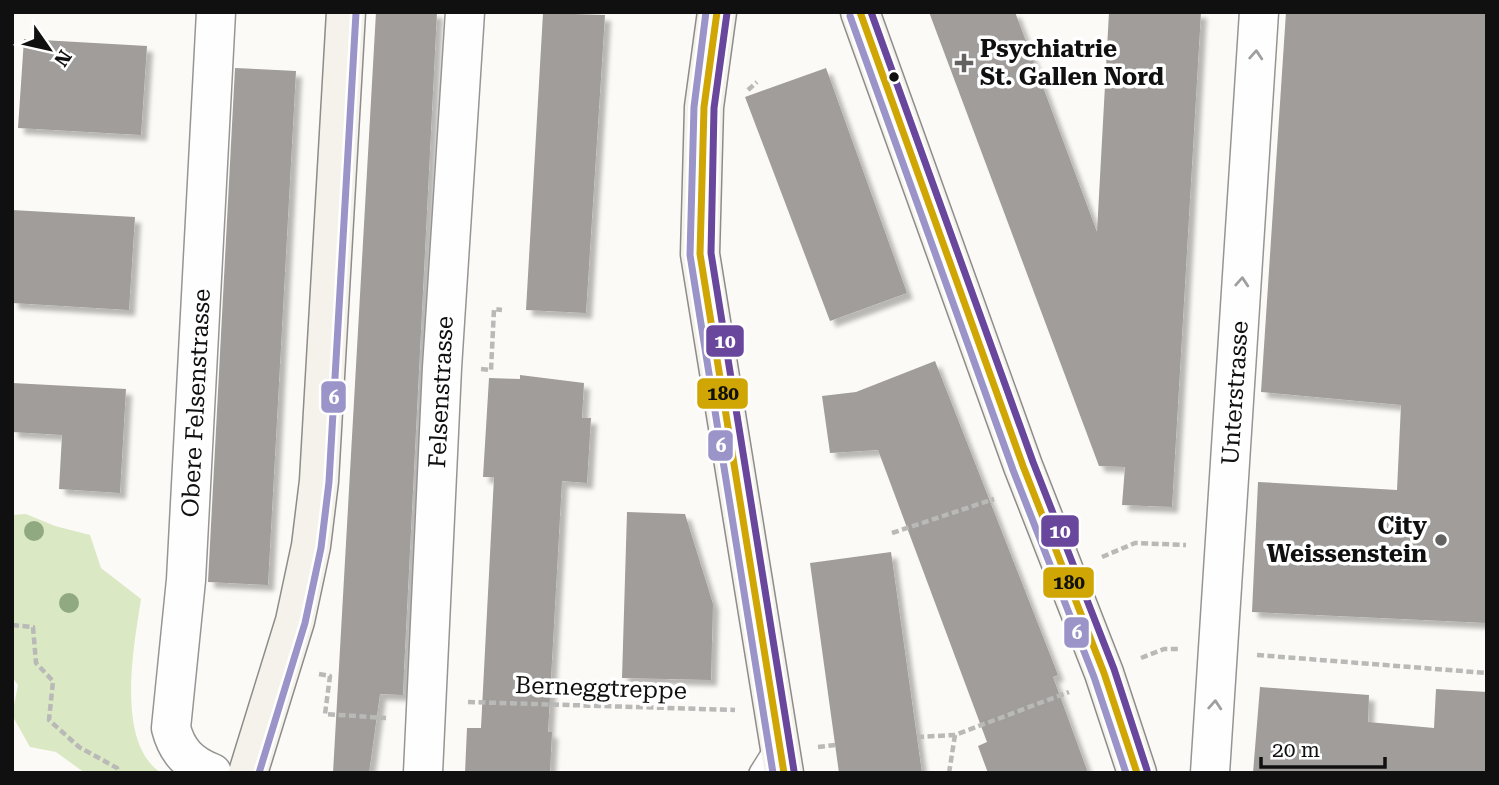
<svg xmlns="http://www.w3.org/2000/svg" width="1499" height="785" font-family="'Roboto Serif',serif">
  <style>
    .forest { fill: #dae8c4 }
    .building { fill: #a09d9b; filter: url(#shadow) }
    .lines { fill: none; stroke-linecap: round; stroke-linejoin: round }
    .lane-casing { stroke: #969594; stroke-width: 24 }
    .street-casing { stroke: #969594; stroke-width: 41 }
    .secondary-casing { stroke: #8d8c8a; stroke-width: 41 }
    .path { stroke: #b9b9b8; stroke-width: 4.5; stroke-dasharray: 7 3.5; stroke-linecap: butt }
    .lane { stroke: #fffefe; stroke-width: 21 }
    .street { stroke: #fffefe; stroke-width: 38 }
    .secondary { stroke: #f5f2eb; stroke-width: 38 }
    .bus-1-casing { stroke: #fff; stroke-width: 12 }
    .bus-2-casing { stroke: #fff; stroke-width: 12 }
    .bus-3-casing { stroke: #fff; stroke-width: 12 }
    .bus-1 { stroke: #cfa603; stroke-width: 7 }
    .bus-2 { stroke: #9a94c8; stroke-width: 7 }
    .bus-3 { stroke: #69479c; stroke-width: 7 }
    .tree { fill: #90a981 }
    .oneway { stroke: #9f9f9f }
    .poi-dot { fill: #636260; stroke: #fff; stroke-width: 2.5 }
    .bus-dot { fill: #101010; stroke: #fff; stroke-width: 2.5 }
    .labels { text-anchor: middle; stroke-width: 7; stroke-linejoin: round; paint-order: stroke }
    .poi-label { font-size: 24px; font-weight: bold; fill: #101010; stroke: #fff; text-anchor: start }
    .street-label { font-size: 24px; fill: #101010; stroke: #fff }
    .line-badge { stroke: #fff; stroke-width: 2.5 }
    .badge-label { font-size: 19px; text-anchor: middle; font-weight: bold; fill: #fff }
    .pale-badge-label { font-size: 19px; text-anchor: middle; font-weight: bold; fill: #111 }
  </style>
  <defs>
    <filter id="shadow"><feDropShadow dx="6" dy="6" stdDeviation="2" flood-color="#0004"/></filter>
  </defs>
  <rect width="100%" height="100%" fill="#fcfaf6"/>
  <path class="forest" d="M26 514 55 526 90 535 101 568 141 599C134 646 115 742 161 773H85L56 752 30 747 12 715 18 685 12 677V515Z"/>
  <path class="building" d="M376 12H437L404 670 403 695 380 694 369 773H333Z
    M929 12H1015L1097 232 1109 12H1201L1172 507 1122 505 1125 467 1099 466Z
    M1286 12H1487V623L1252 612 1258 482 1397 490 1401 405 1261 392Z
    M543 13 605 15 586 313 526 310Z
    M24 39 147 46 141 135 18 128Z
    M235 68 296 71 268 585 208 582Z
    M826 68 907 293 830 321 745 97Z
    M12 210 135 217 129 310 12 303Z
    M935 361 1058 675 1053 677 1088 773H988L978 746 987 742 878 450 830 453 822 396 856 392Z
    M520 375 584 383 582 418H591L587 483 562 481 548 732H552L550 773H465L467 728H481L494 477H483L489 378 520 379Z
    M12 383 126 389 120 493 59 489 62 435 12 432Z
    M627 512 685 514 713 604 711 680 622 678Z
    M891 552 922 773H839L810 563Z
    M1260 687 1369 695 1368 722 1434 728 1436 689 1487 692V773H1253Z"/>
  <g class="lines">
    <g class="lane-casing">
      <path id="lane" d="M760 773 779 743"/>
    </g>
    <g class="street-casing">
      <path id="street" d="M212 773C189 764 177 751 171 728L186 580 216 12
        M423 773 442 368 465 12
        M1210 773 1259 12"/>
    </g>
    <g class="secondary-casing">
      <path id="secondary" d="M717 12 704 107 700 254 784 773
        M860 12 1023 466 1104 673 1137 773
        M248 773 295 621 311 546 319 481 346 12"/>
    </g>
    <path class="path" d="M748 90 757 82
      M481 369 491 370 494 309 502 310
      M892 533 994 499
      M1102 557 1135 543 1186 545
      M12 625 33 627 36 663 53 681 49 720 79 747 117 768 119 773
      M1257 655 1487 673
      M1141 658 1164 649H1179
      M319 674 330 676 325 714 386 718
      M468 702 735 710
      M917 737 955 735 1069 692
      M818 747 835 745
      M949 773 955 735"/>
    <use href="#lane" class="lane"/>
    <use href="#street" class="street"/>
    <use href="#secondary" class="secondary"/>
    <g class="bus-1-casing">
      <path id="bus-1" d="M717 12 704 107 700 254 784 773
        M860 12 1023 466 1104 673 1137 773"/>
    </g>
    <g class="bus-2-casing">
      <path id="bus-2" d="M706 12 694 107 690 255 773 773
        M850 16 1013 470 1094 677 1126 773
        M259 773 305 623 321 548 329 482 356 13"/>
    </g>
    <g class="bus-3-casing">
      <path id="bus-3" d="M871 12 1033 462 1114 669 1147 770
        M727 13 714 108 711 253 794 771"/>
    </g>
    <use href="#bus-1" class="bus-1"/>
    <use href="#bus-2" class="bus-2"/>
    <use href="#bus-3" class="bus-3"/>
  </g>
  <g class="tree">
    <circle cx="34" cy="531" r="10"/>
    <circle cx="69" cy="603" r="10"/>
  </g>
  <defs><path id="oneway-chevron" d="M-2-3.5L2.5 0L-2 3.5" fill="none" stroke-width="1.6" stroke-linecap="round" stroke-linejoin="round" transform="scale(1.75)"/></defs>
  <g class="oneway">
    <use href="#oneway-chevron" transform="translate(1256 55) rotate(-86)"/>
    <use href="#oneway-chevron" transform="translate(1242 282) rotate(-86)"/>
    <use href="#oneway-chevron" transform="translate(1215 705) rotate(-86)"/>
  </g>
  <g class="poi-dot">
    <path d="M960.5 52.5h7v7h7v7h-7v7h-7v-7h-7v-7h7z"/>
    <circle cx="1441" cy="540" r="7"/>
  </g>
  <circle class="bus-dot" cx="894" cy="77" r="6"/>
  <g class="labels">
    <g class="poi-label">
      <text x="980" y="57">Psychiatrie<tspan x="980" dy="28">St. Gallen Nord</tspan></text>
      <text x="1427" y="534" text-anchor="end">City<tspan x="1427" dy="28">Weissenstein</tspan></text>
    </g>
    <g class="street-label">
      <text transform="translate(441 392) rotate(-87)" y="8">Felsenstrasse</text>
      <text transform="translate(1235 393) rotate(-86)" y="8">Unterstrasse</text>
      <text transform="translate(196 403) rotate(-87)" y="8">Obere Felsenstrasse</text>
      <text transform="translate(601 688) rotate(2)" y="8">Berneggtreppe</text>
    </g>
  </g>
  <g class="line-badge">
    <rect x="705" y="324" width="40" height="34" rx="7" fill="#69479c"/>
    <rect x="696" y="377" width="53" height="33" rx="7" fill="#cfa603"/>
    <rect x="320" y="380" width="27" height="34" rx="7" fill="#9a94c8"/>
    <rect x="707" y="429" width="27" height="33" rx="7" fill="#9a94c8"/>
    <rect x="1040" y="514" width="40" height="34" rx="7" fill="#69479c"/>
    <rect x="1042" y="566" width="53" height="33" rx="7" fill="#cfa603"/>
    <rect x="1063" y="616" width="27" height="33" rx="7" fill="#9a94c8"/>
  </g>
  <g class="badge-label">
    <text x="725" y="348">10</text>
    <text x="334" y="404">6</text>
    <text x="721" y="452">6</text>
    <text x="1060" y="538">10</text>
    <text x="1077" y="639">6</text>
  </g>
  <g class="pale-badge-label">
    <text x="723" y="400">180</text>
    <text x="1069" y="589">180</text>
  </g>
  <rect width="1499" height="785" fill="none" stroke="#101010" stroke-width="28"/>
  <g transform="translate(49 49) rotate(124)" stroke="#ffffff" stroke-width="5" paint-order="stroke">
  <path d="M0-5L12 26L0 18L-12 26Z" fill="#101010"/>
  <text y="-10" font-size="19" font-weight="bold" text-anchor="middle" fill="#101010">N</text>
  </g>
  <path d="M1261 757v10h124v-10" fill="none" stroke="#101010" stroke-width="3.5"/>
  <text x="1272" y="757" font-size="21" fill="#101010" stroke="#ffffff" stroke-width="5" paint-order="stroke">20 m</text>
</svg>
